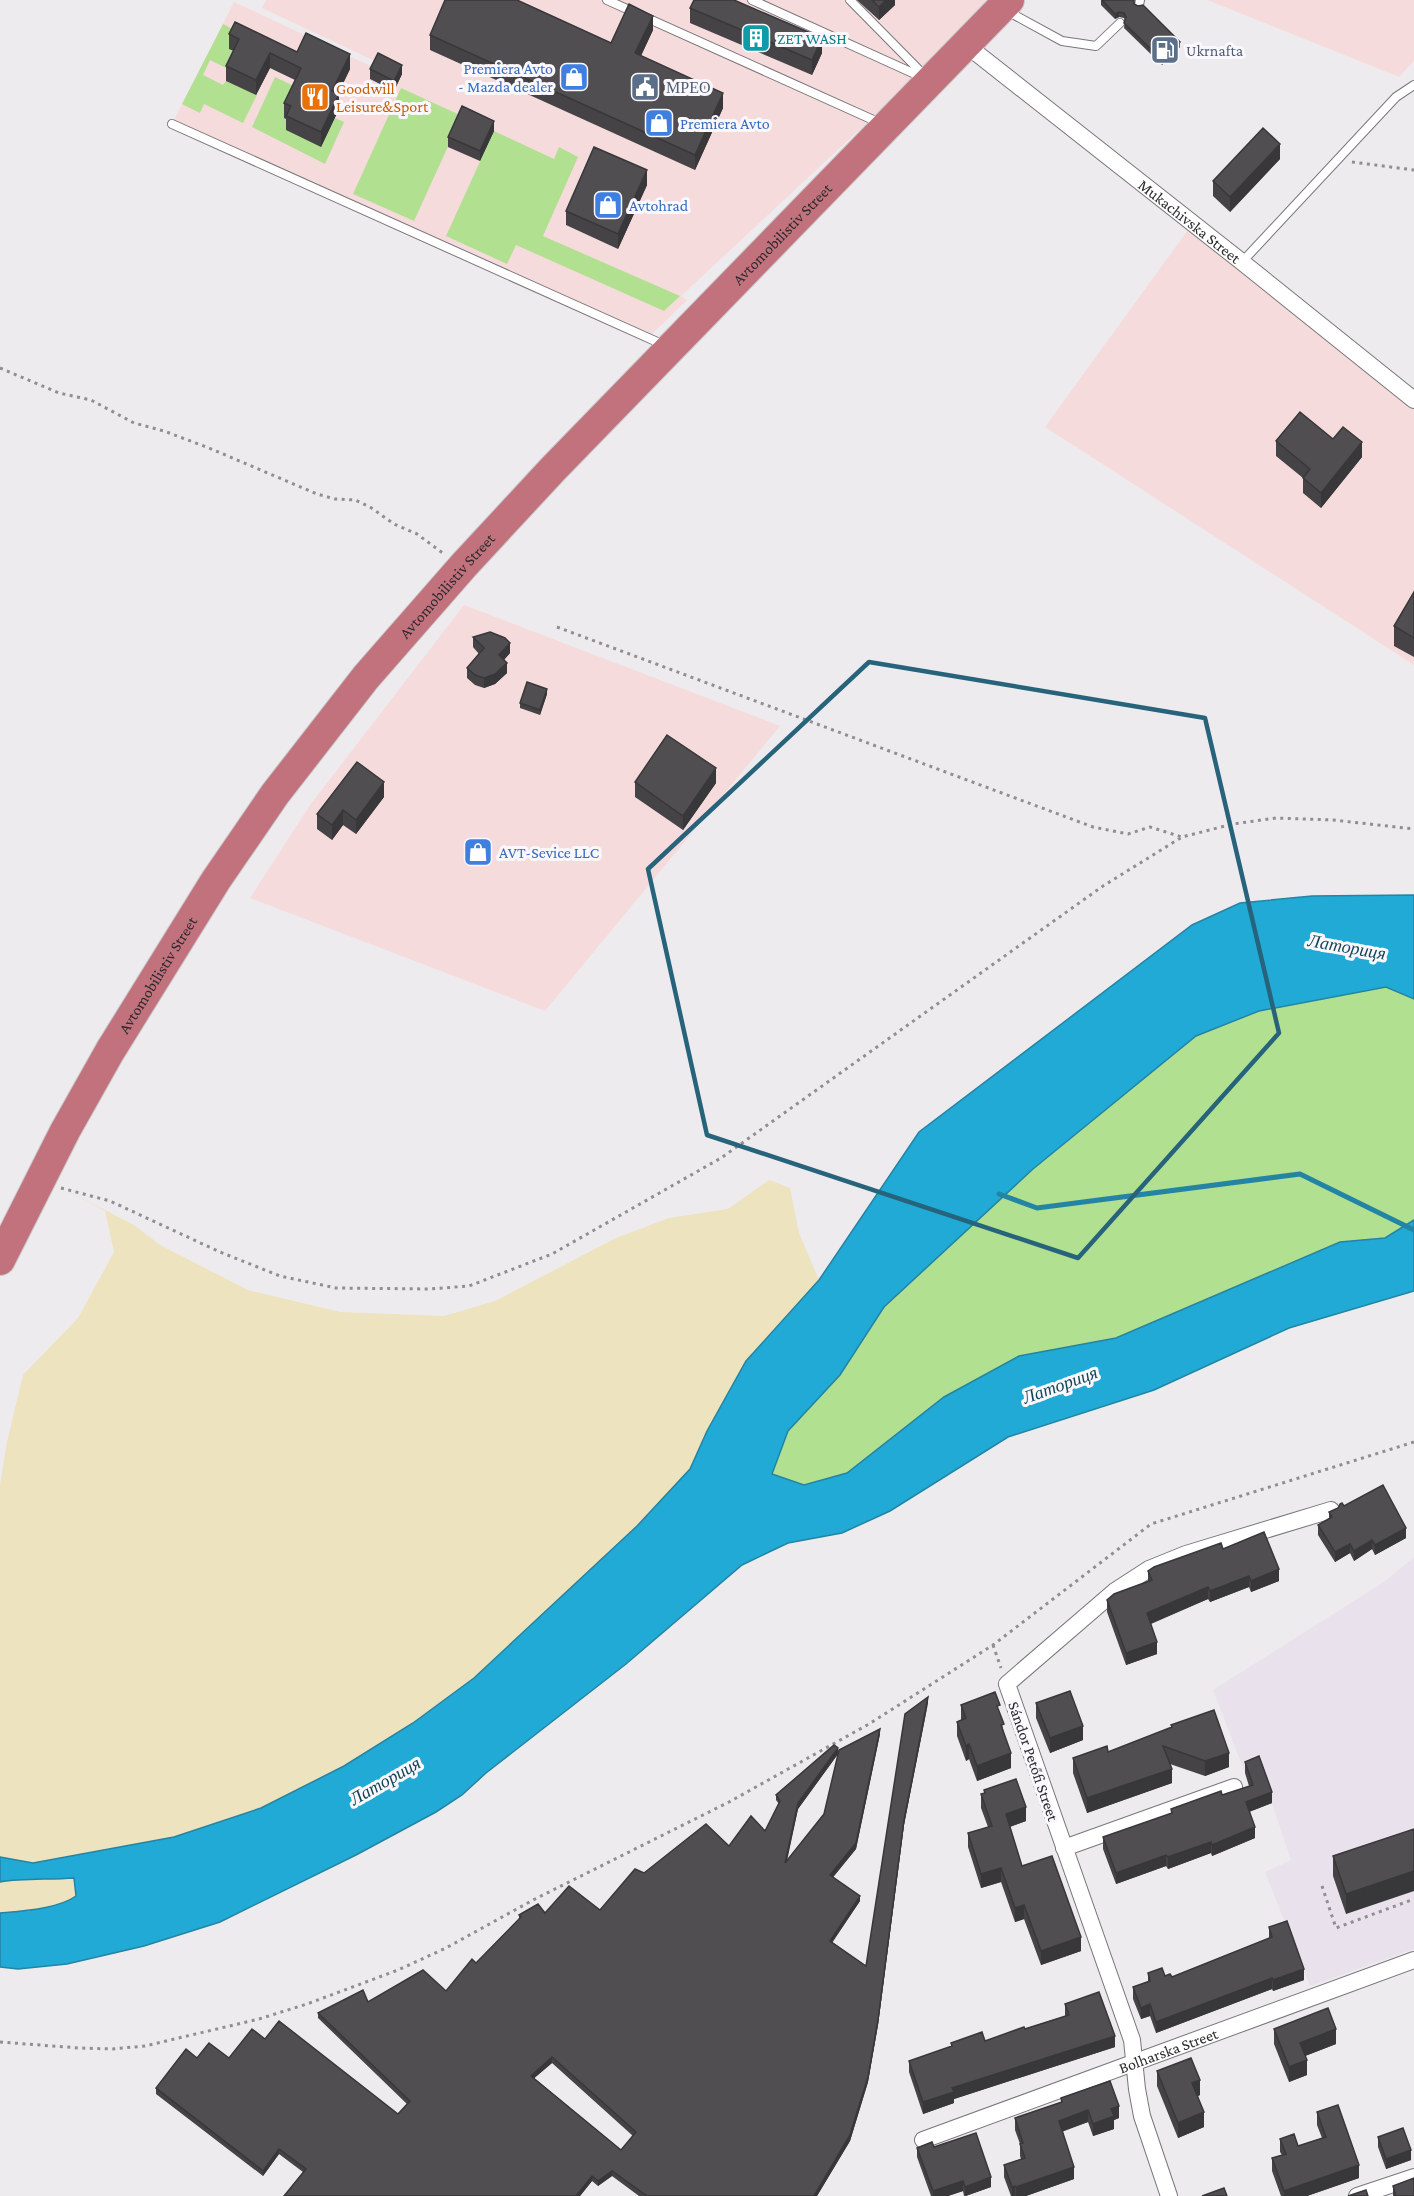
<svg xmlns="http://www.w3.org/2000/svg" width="1414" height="2196" font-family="'Crimson Pro',serif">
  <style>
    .commercial { fill: #f6dbdc }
    .built { fill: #e9e1ec }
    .green { fill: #b2e091 }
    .sand { fill: #ede3be }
    .water { fill: #20aad5; stroke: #2484a3; stroke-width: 1.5 }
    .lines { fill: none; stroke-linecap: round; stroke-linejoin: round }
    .stream { stroke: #2484a3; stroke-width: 5 }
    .lane-casing { stroke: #79777b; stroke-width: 10 }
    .street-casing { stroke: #79777b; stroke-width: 18 }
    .highway-casing { stroke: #c8c8c8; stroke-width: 32 }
    .path { stroke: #908e91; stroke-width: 3; stroke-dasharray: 3 4.5; stroke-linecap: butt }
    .lane { stroke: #fff; stroke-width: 8 }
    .street { stroke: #fff; stroke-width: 16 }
    .highway { stroke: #c2727d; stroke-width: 30 }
    .wall { fill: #454346; fill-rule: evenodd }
    .shaded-wall { fill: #383739 }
    .building { fill: #504e51; stroke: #383739; stroke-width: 1.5; fill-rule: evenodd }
    .marked { fill: none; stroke: #27647b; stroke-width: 4.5; stroke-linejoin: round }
    .labels { text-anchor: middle; stroke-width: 6; stroke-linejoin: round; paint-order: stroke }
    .culture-label { font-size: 16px; fill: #0d838f; stroke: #fbf8fd; text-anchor: start }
    .service-label { font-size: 16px; fill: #4e5e75; stroke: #fbf8fd; text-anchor: start }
    .shop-label { font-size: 16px; fill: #366cbe; stroke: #fbf8fd; text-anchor: start }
    .food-label { font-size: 16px; fill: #c56008; stroke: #fbf8fd; text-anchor: start }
    .street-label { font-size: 16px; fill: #2c2b2d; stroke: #fbf8fd }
    .water-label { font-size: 18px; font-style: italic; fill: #114658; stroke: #fbf8fd }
  </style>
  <rect width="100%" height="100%" fill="#eeebef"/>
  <path class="commercial" d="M266 0H992L916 77 681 296 687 300 644 342 170 128 234 2 375 68 377 62 262 8Z
    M1207 0H1414V61L1399 77Z
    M1193 223 1414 400V665L1045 427Z
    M464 605 780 726 545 1011 250 898 310 805Z"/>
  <path class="built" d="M1414 1557V1949L1310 1986 1265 1872 1291 1860 1260 1768 1245 1773 1213 1690 1384 1582Z"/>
  <path class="green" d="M223 24 284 55 239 54 232 71 210 60 203 75 223 85 226 81 257 95 243 123 204 104 200 113 182 104Z
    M275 77 298 88 335 118 344 122 325 164 252 127Z
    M401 88 462 116 414 221 353 194Z
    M494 131 554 159 559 147 578 157 543 236 680 296 664 311 516 245 507 264 446 236Z
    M1386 987 1414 999V1220L1385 1238 1340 1242 1116 1338 1019 1356 944 1397 848 1473 804 1485 772 1474 788 1431 840 1375 884 1307 1033 1169 1196 1036 1259 1011Z"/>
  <path class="sand" d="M769 1180 790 1188 799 1233 819 1280 707 1430 690 1469 637 1526 474 1678 413 1723 344 1766 261 1808 174 1837 33 1863 0 1857V1485L7 1442 23 1375 78 1318 114 1252 105 1211 68 1191 134 1225 160 1245 248 1290 340 1312 444 1316 495 1301 616 1238 669 1218 728 1209Z
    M74 1878 76 1896C58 1909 22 1912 0 1913V1882C25 1879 49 1880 74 1878Z"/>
  <path class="water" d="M1414 895V999L1386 987 1259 1011 1196 1036 1033 1169 884 1307 840 1375 788 1431 772 1474 804 1485 847 1473 944 1397 1019 1356 1116 1338 1340 1242 1385 1238 1414 1220V1291L1289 1328 1154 1390 1008 1437 890 1511 842 1533 788 1543 742 1565 626 1664 486 1773 462 1795 436 1812 356 1855 220 1922 144 1946 67 1964 18 1969 0 1967V1913C22 1911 58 1909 76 1896L74 1878C49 1880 24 1878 0 1882V1857L33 1863 174 1837 261 1808 344 1766 413 1723 474 1678 637 1526 690 1469 707 1431 746 1361 819 1280 919 1132 1192 925 1240 903 1312 896Z"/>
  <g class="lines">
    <path class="stream" d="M999 1194 1037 1208 1300 1174 1414 1230"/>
    <g class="lane-casing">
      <path id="lane" d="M607 0 880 123
        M752 0 926 79
        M850 0 925 76
        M1139 5 1140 0
        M1007 11 1062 41 1096 46 1120 23
        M172 124 664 345
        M1242 262 1396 97 1414 85"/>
    </g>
    <g class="street-casing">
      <g id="street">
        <path id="s1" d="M965 44 1242 262 1414 400"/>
        <path d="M1064 1848 1234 1787"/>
        <path id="s2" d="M923 2140 1414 1960"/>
        <path d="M1169 2196 1142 2116 1137 2089 1132 2040 1007 1684 1115 1591 1149 1569 1186 1554 1331 1510"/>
        <path d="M1357 2196 1414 2177"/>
      </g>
    </g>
    <g class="highway-casing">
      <g id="highway">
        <path id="s3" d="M0 1260 65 1131 110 1051 216 880 275 794 366 677 464 565 553 469 1009 0"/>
      </g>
    </g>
    <path class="path" d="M1352 162 1414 170
      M0 368 59 393 91 400 134 423 164 431 209 448 317 494 335 499 355 500 370 507 394 524 417 534 444 554
      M557 627 1093 827 1128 834 1150 827 1182 837
      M61 1188 110 1201 220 1252 280 1276 336 1288 430 1289 469 1286 552 1254 721 1158 1103 886 1182 837 1233 824 1276 818 1333 820 1414 829
      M993 1645 1001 1668
      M1322 1886 1336 1928 1414 1899
      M0 2042 79 2048 112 2049 145 2046 259 2019 307 2004 398 1970 446 1948 533 1900 729 1802 869 1724 993 1645 1151 1524 1414 1442"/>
    <use href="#lane" class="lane"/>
    <use href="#street" class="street"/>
    <use href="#highway" class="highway"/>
  </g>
  <path class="wall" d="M857 0H895V5L879 20Z
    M1101 0 1134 4 1180 47 1162 65 1124 28 1125 20 1124 18 1119 17 1115 19 1101 5Z
    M690 8 822 53 812 75 690 23Z
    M653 30 641 56 723 108 695 170 430 50V35L611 43Z
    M229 34 297 52 350 69 338 94 339 109 321 147 286 130V119L284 118V103L295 80 270 68 256 95 226 81V66L234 51 229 49Z
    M370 69 402 74 394 91 370 79Z
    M494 131 480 161 448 147V137Z
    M1280 159 1230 212 1213 196V181Z
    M647 185 618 249 566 225V211Z
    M1333 439 1362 457 1321 508 1303 493V478L1276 456V441Z
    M1414 592V657L1394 646V626Z
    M473 637 510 653 504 660 507 673 495 684 484 688 475 685 467 678V668L479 654 473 647Z
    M547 694 540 715 520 708V703Z
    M635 782 716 783 683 830 635 797Z
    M384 797 356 834 343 825 332 840 317 829V814Z
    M1344 1506 1406 1538 1375 1555 1372 1549 1354 1561 1350 1553 1335 1562 1318 1535V1525L1329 1519V1512Z
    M1223 1549 1279 1581 1251 1592 1249 1587 1210 1602 1208 1599 1151 1624 1157 1654 1126 1665 1107 1612V1600L1148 1582V1571Z
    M928 1703 904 1825 878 2025 868 2082 850 2141 817 2196H639L612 2176 598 2186 592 2181 580 2196H284L303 2172 279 2154 263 2176 156 2094V2088L197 2058H229L265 2039 398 2114 407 2104 318 2018V2013L368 2002 446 1991 476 1963 519 1919V1915L600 1910 644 1873 729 1846 765 1831 779 1804 776 1800V1795L838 1754 798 1809 787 1861 824 1814 880 1734 856 1849 833 1877 860 1901 832 1942 866 1966ZM552 2063 633 2136 621 2150 534 2078Z
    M1036 1703 1083 1740 1050 1753 1036 1718Z
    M961 1705 1000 1714 1011 1768 977 1781 969 1759 966 1761 957 1736V1722L961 1720Z
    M1171 1725 1229 1767 1205 1776 1170 1764 1172 1783 1087 1813 1073 1773V1758L1108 1752 1171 1728Z
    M1245 1762 1272 1803 1249 1812 1255 1838 1212 1856 1211 1853 1168 1869 1166 1866 1116 1884 1103 1849V1837L1171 1814V1809L1222 1795 1249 1786 1245 1773Z
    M984 1790 1026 1821 1010 1827 1022 1866 1081 1951 1041 1965 1024 1919 1015 1922 1001 1882 981 1888 968 1847V1833L988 1827 981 1808V1794L984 1793Z
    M1414 1829 1346 1914 1333 1876V1856Z
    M1269 1927 1304 1980 1273 1991 1272 1989 1156 2033 1150 2016 1141 2019 1133 1999V1987L1148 1982V1973L1172 1977 1269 1938Z
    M1065 2004 1115 2047 954 2099V2103L923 2114 909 2072V2061L951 2047V2043L985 2041 1065 2016Z
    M1274 2029 1336 2044 1305 2056 1307 2075 1289 2082 1274 2044Z
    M1157 2071 1200 2095 1198 2096 1204 2127 1178 2138 1157 2086Z
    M1061 2098 1119 2118 1114 2120V2129L1093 2136 1088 2122 1062 2131 1074 2179 1026 2196H1011L1004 2177V2165L1021 2159 1020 2156V2144L1015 2130V2118L1061 2102Z
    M1317 2112 1359 2178 1307 2196H1281L1272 2171V2158L1282 2155 1280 2152V2139L1298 2146 1322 2138 1317 2125Z
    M1378 2137 1411 2160 1386 2169 1378 2147Z
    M934 2147 991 2187 966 2196H964L963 2191 948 2196H931L917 2157V2148Z
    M1393 2186 1414 2196H1393Z"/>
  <path class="shaded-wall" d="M886 0H895V5L879 20V7Z
    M1119 12V17L1115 19V14Z
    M653 16V30L635 68V53Z
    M822 38V53L812 75V60Z
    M1180 42V47L1162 65V60Z
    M270 53V68L256 95V80Z
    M350 54V69L332 106V91Z
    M402 65V74L394 91V81Z
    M723 93V108L695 170V155Z
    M339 94V109L321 147V132Z
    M494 121V131L480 161V151Z
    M1280 144V159L1230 212V197Z
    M647 170V185L618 249V234Z
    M1362 442V457L1321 508V493Z
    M510 643V653L499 665V655Z
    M507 663V673L495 684 484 688V678Z
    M547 689V694L540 715V710Z
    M716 768V783L683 830V816Z
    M384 782V797L356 834V820Z
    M343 810V825L332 840V825Z
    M1406 1528V1538L1375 1555V1545Z
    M1372 1540V1549L1354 1561V1551Z
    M1350 1544V1553L1335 1562V1552Z
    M1279 1569V1581L1251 1592V1581Z
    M1249 1576V1587L1210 1602V1591Z
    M1208 1587V1599L1147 1625V1613Z
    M1157 1642V1654L1126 1665V1653Z
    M928 1697V1703L904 1825 878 2025 868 2082 850 2141 817 2196H814L904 1820Z
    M1083 1726V1740L1050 1753V1738Z
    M880 1729V1734L856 1849 830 1881V1875Z
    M969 1744V1759L966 1761V1746Z
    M838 1748V1754L798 1809 785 1868V1863L798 1803Z
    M1011 1753V1768L977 1781V1766Z
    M1229 1753V1767L1205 1776V1761Z
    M1172 1769V1783L1087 1813V1798Z
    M1272 1792V1803L1246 1813V1802Z
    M1026 1807V1821L1006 1828V1814Z
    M1255 1827V1838L1212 1856V1845Z
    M1211 1842V1853L1168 1869V1857Z
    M1166 1855V1866L1116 1884V1873Z
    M1001 1868V1882L981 1888V1874Z
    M1414 1871V1891L1346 1914V1894Z
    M860 1896V1901L830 1946V1941Z
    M1024 1905V1919L1015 1922V1908Z
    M1081 1937V1951L1041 1965V1951Z
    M1304 1969V1980L1273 1991V1980Z
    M1272 1978V1989L1156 2033V2022Z
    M1150 2004V2016L1141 2019V2008Z
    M1336 2029V2044L1300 2058V2043Z
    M1115 2036V2047L954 2099V2103L923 2114V2102L952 2088Z
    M552 2057V2063L531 2081V2076Z
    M1307 2060V2075L1289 2082V2067Z
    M1200 2080V2095L1192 2098V2083Z
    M1119 2106V2118L1114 2120V2129L1093 2136V2124L1111 2109Z
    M1088 2110V2122L1059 2133V2121Z
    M1204 2112V2127L1178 2138V2123Z
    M279 2149V2154L263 2176V2171Z
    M1411 2150V2160L1386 2169V2159Z
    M1359 2165V2178L1307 2196H1284V2191Z
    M1074 2167V2179L1026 2196H1016V2187Z
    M612 2171V2176L598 2186V2181Z
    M592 2176V2181L580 2196H576Z
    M991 2177V2187L965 2196V2187Z
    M963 2181V2191L948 2196H933V2191Z
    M1015 2186V2196H1012V2187Z"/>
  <path class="building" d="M445 0H517L611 43 629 4 653 16 635 53 723 93 695 155 430 35Z
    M694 0H734L822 38 812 60 690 8Z
    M872 0H886L879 7Z
    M1102 0H1134V4L1138 6 1143 5 1180 42 1162 60 1124 23 1126 17 1124 13 1119 12 1115 14Z
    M235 22 297 52 306 33 350 54 332 91 339 94 321 132 286 116 291 106 284 103 301 68 270 53 256 80 226 66 239 39 229 34Z
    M378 53 402 65 394 81 370 69Z
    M462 106 494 121 480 151 448 137Z
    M1263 128 1280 144 1230 197 1213 181Z
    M594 147 647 170 618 234 566 211Z
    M1300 412 1333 439 1343 427 1362 442 1321 493 1303 478 1310 469 1276 441Z
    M1414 592V638L1394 626Z
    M490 632 505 638 510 643 499 655 507 663 495 674 484 678 475 675 467 668 484 648 473 637Z
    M527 682 547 689 540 710 520 703Z
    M667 735 716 768 683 816 635 782Z
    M357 762 384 782 356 820 343 810 332 825 317 814Z
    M1383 1485 1406 1528 1375 1545 1372 1540 1354 1551 1350 1544 1335 1552 1318 1525 1332 1517 1329 1512 1338 1508 1340 1504 1342 1503 1344 1506Z
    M1264 1532 1279 1569 1251 1581 1249 1576 1210 1591 1208 1587 1147 1613 1157 1642 1126 1653 1107 1600 1114 1594 1152 1580 1148 1571 1154 1567 1221 1543 1223 1549Z
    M1070 1691 1083 1726 1050 1738 1036 1703Z
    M995 1692 1000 1705 997 1706 1004 1724 1001 1725 1011 1753 977 1766 969 1744 966 1746 957 1722 966 1718 961 1705Z
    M928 1697 904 1820 878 2020 868 2077 850 2135 814 2196H647L612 2171 598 2181 592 2176 576 2196H284L306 2169 279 2149 263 2171 156 2088 186 2049 197 2058 209 2043 229 2058 252 2029 265 2039 279 2021 398 2114 410 2101 318 2013 363 1990 368 2002 423 1970 446 1991 472 1959 476 1963 521 1917 519 1915 538 1904 545 1913 569 1886 600 1910 635 1869 644 1873 706 1824 729 1846 751 1816 765 1831 780 1801 776 1795 834 1745 838 1748 798 1803 785 1863 824 1814 839 1750 880 1729 856 1843 830 1875 860 1896 830 1941 866 1966 905 1714ZM552 2057 636 2132 621 2150 531 2076Z
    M1214 1710 1229 1753 1205 1761 1163 1746 1172 1769 1087 1798 1073 1758 1107 1746 1108 1752 1172 1727 1171 1725Z
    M1259 1756 1272 1792 1246 1802 1255 1827 1212 1845 1211 1842 1168 1857 1166 1855 1116 1873 1103 1837 1172 1813 1171 1809 1221 1791 1222 1795 1253 1785 1245 1762Z
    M1016 1779 1026 1807 1006 1814 1022 1866 1052 1856 1081 1937 1041 1951 1024 1905 1015 1908 1001 1868 981 1874 968 1833 992 1826 981 1794 985 1793 984 1790Z
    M1414 1829V1871L1346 1894 1333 1856Z
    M1287 1921 1304 1969 1273 1980 1272 1978 1156 2022 1150 2004 1141 2008 1133 1987 1150 1981 1148 1973 1162 1968 1165 1976 1170 1974 1172 1977 1272 1937 1269 1927Z
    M1099 1992 1115 2036 952 2088 954 2092 923 2102 909 2061 952 2046 951 2043 982 2032 985 2041 1024 2027 1025 2029 1069 2015 1065 2004Z
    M1328 2008 1336 2029 1300 2043 1307 2060 1289 2067 1274 2029Z
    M1191 2058 1200 2080 1192 2083 1204 2112 1178 2123 1157 2071Z
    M1110 2081 1119 2106 1111 2109 1114 2116 1093 2124 1088 2110 1059 2121 1074 2167 1016 2187 1015 2186 1012 2187 1004 2165 1025 2158 1020 2144 1023 2143 1015 2118 1062 2102 1061 2098Z
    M1338 2105 1359 2165 1284 2191 1272 2158 1286 2154 1280 2139 1294 2134 1298 2146 1326 2137 1317 2112Z
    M1403 2128 1411 2150 1386 2159 1378 2137Z
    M976 2133 991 2177 965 2187 963 2181 933 2191 917 2148 932 2142 934 2147Z
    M1414 2178V2196H1396L1393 2186Z
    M1224 2188 1227 2196H1202Z
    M1366 2190 1368 2196H1348Z"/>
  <path class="marked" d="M869 662 1205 718 1279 1033 1078 1258 707 1135 648 869Z"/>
  <defs>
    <g id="building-square" transform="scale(1.5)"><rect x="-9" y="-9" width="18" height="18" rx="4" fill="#0f9aa8" stroke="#fbf8fd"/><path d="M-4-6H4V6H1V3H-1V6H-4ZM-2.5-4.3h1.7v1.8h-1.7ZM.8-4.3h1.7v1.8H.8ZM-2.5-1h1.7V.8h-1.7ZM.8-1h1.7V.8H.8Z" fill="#fff"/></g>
    <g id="fuel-square" transform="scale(1.5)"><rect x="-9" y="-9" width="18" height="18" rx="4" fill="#5c6f8a" stroke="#fbf8fd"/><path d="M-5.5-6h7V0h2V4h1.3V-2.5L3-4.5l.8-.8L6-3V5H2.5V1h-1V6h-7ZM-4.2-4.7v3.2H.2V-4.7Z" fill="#fff"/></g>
    <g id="shop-square" transform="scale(1.5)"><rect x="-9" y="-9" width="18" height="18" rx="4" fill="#3f7fe0" stroke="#fbf8fd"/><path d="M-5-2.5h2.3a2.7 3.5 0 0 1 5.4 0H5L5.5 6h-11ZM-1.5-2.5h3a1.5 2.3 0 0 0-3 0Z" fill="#fff"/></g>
    <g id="civic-square" transform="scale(1.5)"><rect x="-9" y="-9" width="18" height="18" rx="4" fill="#5c6f8a" stroke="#fbf8fd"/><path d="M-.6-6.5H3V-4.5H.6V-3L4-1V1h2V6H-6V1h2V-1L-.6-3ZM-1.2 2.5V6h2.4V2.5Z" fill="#fff"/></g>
    <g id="restaurant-square" transform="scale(1.5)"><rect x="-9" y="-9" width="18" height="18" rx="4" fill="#e8710a" stroke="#fbf8fd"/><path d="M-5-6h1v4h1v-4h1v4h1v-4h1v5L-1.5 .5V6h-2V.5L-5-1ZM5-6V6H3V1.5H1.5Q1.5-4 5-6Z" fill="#fff"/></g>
  </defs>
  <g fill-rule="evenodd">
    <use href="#building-square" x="756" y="38"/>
    <use href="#fuel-square" x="1165" y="50"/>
    <use href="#shop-square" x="574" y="77"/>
    <use href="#civic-square" x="645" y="87"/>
    <use href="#restaurant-square" x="315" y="97"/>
    <use href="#shop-square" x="659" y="123"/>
    <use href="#shop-square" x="608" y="205"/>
    <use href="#shop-square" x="478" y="852"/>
  </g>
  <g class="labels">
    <g class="culture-label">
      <text x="777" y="44">ZET WASH</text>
    </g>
    <g class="service-label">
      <text x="1186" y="56">Ukrnafta</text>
      <text x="666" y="93">МРЕО</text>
    </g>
    <g class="shop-label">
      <text x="553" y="74" text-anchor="end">Premiera Avto<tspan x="553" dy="18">- Mazda dealer</tspan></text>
      <text x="680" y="129">Premiera Avto</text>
      <text x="629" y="211">Avtohrad</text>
      <text x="499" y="858">AVT-Sevice LLC</text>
    </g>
    <g class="food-label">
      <text x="336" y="94">Goodwill<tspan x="336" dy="18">Leisure&amp;Sport</tspan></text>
    </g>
    <g class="street-label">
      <text dy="6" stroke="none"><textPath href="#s1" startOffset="286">Mukachivska Street</textPath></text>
      <text dy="6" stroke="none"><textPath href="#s3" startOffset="1298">Avtomobilistiv Street</textPath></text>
      <text dy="6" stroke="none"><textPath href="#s3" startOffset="812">Avtomobilistiv Street</textPath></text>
      <text dy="6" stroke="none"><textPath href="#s3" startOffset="326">Avtomobilistiv Street</textPath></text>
      <text transform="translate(1034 1761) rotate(71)" y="6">Sándor Petőfi Street</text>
      <text dy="6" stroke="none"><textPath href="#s2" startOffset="261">Bolharska Street</textPath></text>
    </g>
    <g class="water-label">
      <text transform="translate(1347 947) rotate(10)" y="6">Латориця</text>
      <text transform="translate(1060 1385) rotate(-20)" y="6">Латориця</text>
      <text transform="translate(385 1781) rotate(-30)" y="6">Латориця</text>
    </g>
  </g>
</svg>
